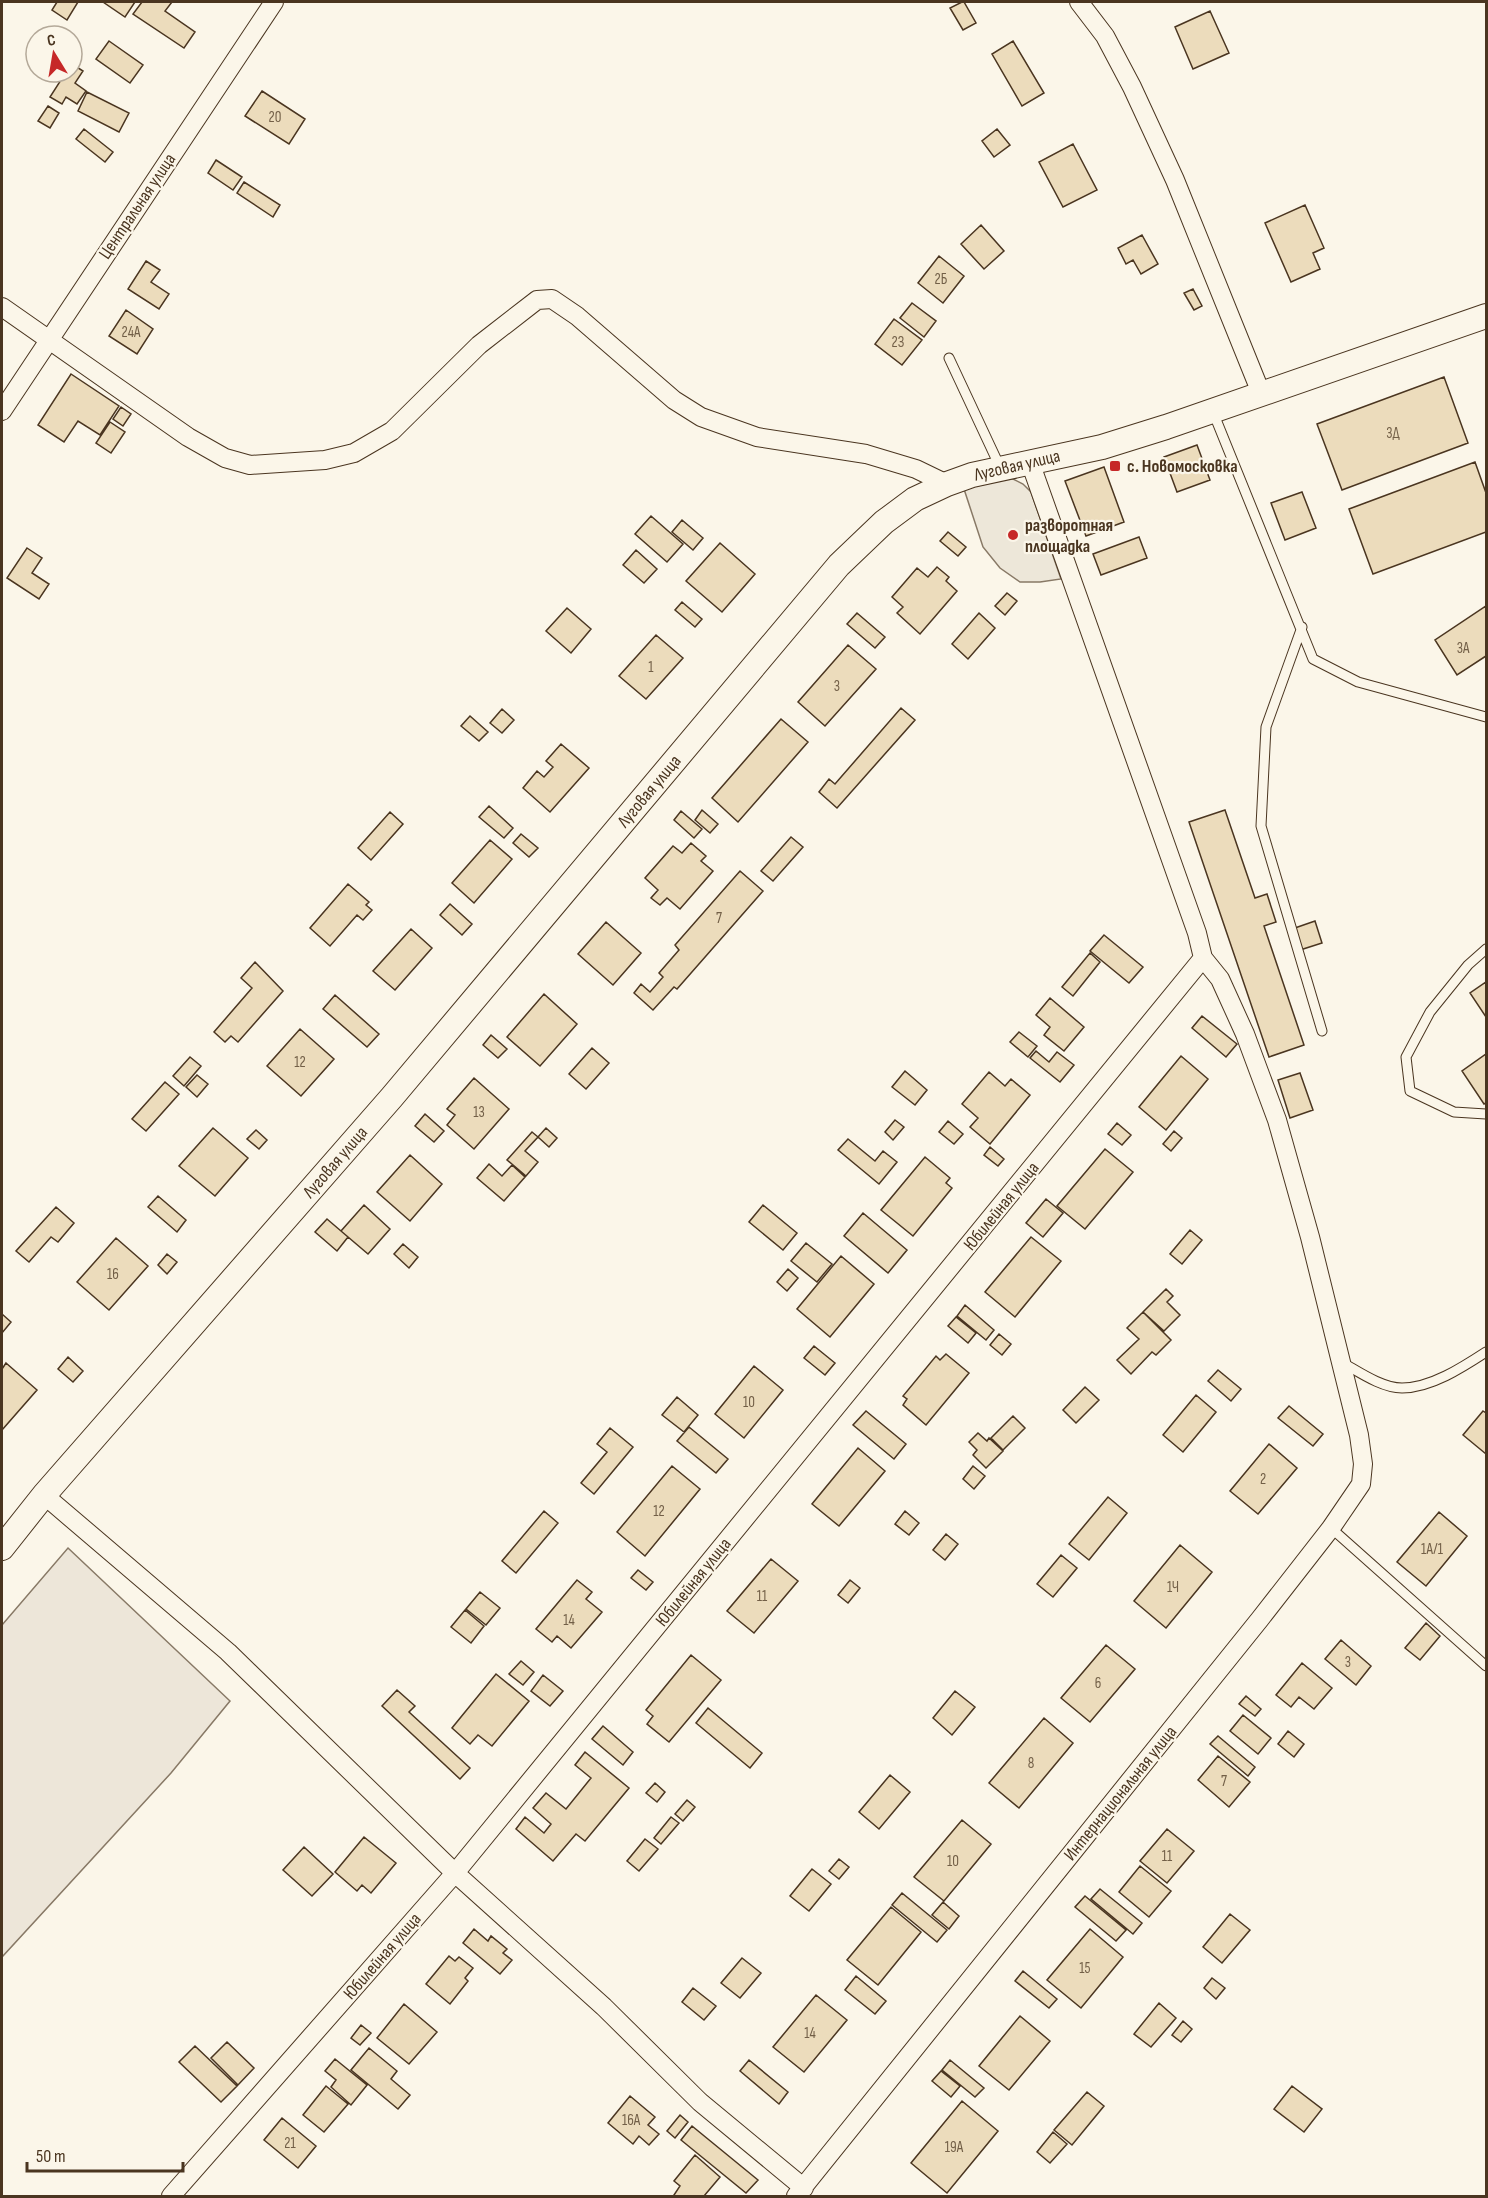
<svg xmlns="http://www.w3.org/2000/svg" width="1488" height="2198" font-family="'Sofia Sans Condensed',sans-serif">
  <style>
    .green { fill: #ede6d9; stroke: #887966; stroke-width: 1.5 }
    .parking { fill: #ede7d9; stroke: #887966; stroke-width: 1.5 }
    .building { fill: #ecdcbc; stroke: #4a3520; stroke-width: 1.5 }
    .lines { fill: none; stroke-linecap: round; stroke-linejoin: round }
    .service-casing { stroke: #4a3520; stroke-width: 11 }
    .minor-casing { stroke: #4a3520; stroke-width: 20 }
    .tertiary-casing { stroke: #4a3520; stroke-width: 26 }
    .service { stroke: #fbf6e9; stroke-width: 9 }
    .minor { stroke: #fbf6e9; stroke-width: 18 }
    .tertiary { stroke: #fbf6e9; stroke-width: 24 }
    .poi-dot { fill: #c62828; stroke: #fbf6e9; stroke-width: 2 }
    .labels { text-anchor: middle; stroke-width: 4.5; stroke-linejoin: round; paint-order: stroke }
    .number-label { font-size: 15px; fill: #725f47 }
    .street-label { font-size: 18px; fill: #4a3520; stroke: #fbf6e9 }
    .poi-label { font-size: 18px; font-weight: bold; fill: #4a3520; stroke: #fbf6e9; text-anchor: start }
  </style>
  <rect width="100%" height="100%" fill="#fbf6e9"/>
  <path class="green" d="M68 1548 230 1701 171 1773 2 1957V1625Z"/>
  <path class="parking" d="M1011 478 1023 484 1031 492 1061 579 1040 582H1020L1000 568 983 547 964 489Z"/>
  <path class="building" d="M57 2H78L67 20 52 10Z
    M103 2H135L125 17Z
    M142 2H172L165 11 195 32 184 48 133 14Z
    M962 2H964L976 23 963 30 950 8Z
    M1210 11 1229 53 1193 69 1175 27Z
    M109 41 143 65 130 83 96 59Z
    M1013 41 1044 93 1022 106 992 54Z
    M72 64 83 71 75 83 86 91 77 104 66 97 62 104 50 97 61 80 57 77 60 72H72Z
    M262 91 305 119 289 144 245 116Z
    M87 92 129 113 119 132 78 111Z
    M48 106 59 113 50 128 38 121Z
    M84 129 113 152 105 162 76 139Z
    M997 129 1010 145 994 157 982 141Z
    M1073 144 1097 190 1063 207 1039 162Z
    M216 160 242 177 233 190 208 173Z
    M244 182 280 205 273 217 237 193Z
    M1305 205 1324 248 1313 253 1320 269 1291 282 1265 223Z
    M981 225 1004 251 984 269 961 244Z
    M1142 235 1158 264 1141 274 1133 260 1126 264 1118 248Z
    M939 256 964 276 943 303 918 283Z
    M146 261 160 270 151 282 169 294 159 309 128 289Z
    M1193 289 1202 306 1194 310 1184 293Z
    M912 303 936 321 924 337 900 318Z
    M126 310 153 329 137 354 109 336Z
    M894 319 922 340 902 365 875 344Z
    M71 374 119 406 100 435 78 421 64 442 38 425Z
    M1444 377 1468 443 1342 490 1317 424Z
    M121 407 131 414 123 426 113 419Z
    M110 422 125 432 111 453 96 443Z
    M1197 445 1210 480 1177 492 1164 457Z
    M1475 462 1486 493V532L1373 574 1349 509Z
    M1104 467 1124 522 1086 536 1065 481Z
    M1302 492 1316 528 1285 540 1271 503Z
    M651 516 683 544 667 562 635 534Z
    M682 520 703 538 693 550 672 532Z
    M948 532 966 547 958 556 940 541Z
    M1139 537 1147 558 1101 575 1093 554Z
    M720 543 755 574 722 612 686 581Z
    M27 548 42 558 32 573 49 584 39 599 7 578Z
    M636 550 657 569 644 583 623 565Z
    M937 567 949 577 946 581 957 591 920 634 897 613 903 607 892 597 917 568 928 577Z
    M1007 593 1017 601 1005 615 995 606Z
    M682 602 702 619 695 627 675 610Z
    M1486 606V656L1457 675 1435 640Z
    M567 608 591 629 571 653 546 631Z
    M857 613 885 637 875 648 847 624Z
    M979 613 995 628 968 659 952 644Z
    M656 635 683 658 646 699 619 676Z
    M848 645 876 669 825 726 798 702Z
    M901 708 915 720 837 808 819 792 829 779 835 784Z
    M502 709 514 720 502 733 490 723Z
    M470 716 488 732 479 741 461 726Z
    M781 719 808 742 738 822 712 798Z
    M561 744 589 768 550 812 523 788 537 771 544 777 553 767 546 761Z
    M489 806 513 828 504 838 479 817Z
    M702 810 718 824 710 833 695 820Z
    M1225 810 1255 898 1267 894 1276 922 1264 926 1304 1045 1269 1057 1189 822Z
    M681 811 702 829 694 838 674 820Z
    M390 812 403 824 371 860 358 848Z
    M521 834 538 848 529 857 513 843Z
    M791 837 803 847 773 881 761 871Z
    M490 840 512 859 474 903 452 883Z
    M691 843 706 856 701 861 713 871 680 909 667 898 660 905 651 898 658 890 645 878 673 846 682 853Z
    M740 871 763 891 677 989 674 987 653 1010 634 993 641 984 650 992 663 977 659 973 679 950 675 945Z
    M348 884 369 902 366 905 372 910 363 920 357 915 330 946 310 928Z
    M450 904 472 924 462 935 440 915Z
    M1315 921 1322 943 1300 950 1292 929Z
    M606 922 641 953 613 985 578 954Z
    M411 929 432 948 395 990 373 971Z
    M1104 935 1143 967 1129 983 1090 951Z
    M1090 953 1100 962 1073 996 1062 987Z
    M255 962 283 991 238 1042 231 1036 225 1042 214 1032 252 988 241 978Z
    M1486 982V1017L1470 993Z
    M544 994 577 1024 540 1066 507 1037Z
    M335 995 379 1034 367 1047 323 1009Z
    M1050 998 1084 1027 1064 1051 1044 1035 1050 1027 1036 1015Z
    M1202 1016 1237 1044 1226 1057 1192 1028Z
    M300 1029 334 1059 301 1096 267 1066Z
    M1019 1032 1037 1046 1028 1057 1010 1042Z
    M491 1035 507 1049 498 1058 483 1045Z
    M592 1048 609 1063 586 1089 569 1074Z
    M1036 1051 1049 1062 1057 1052 1074 1065 1060 1082 1030 1058Z
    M1486 1054V1103L1484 1104 1462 1071Z
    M1181 1056 1208 1079 1166 1130 1139 1107Z
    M190 1057 201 1066 184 1086 173 1076Z
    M905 1071 927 1090 915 1105 892 1087Z
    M989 1072 1005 1086 1011 1079 1030 1095 990 1144 970 1127 978 1118 962 1104Z
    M1300 1073 1313 1110 1290 1118 1278 1080Z
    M197 1075 208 1084 197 1097 186 1087Z
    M474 1078 509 1109 474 1149 447 1125 455 1115 447 1109Z
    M165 1082 179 1094 146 1131 132 1119Z
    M425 1114 444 1131 434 1142 415 1126Z
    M895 1120 904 1127 893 1140 885 1132Z
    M948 1121 963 1134 954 1144 939 1132Z
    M1117 1123 1131 1135 1122 1145 1108 1134Z
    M213 1128 248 1158 215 1196 179 1166Z
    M546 1128 557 1138 549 1147 538 1137Z
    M256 1130 267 1140 259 1149 247 1139Z
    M1174 1131 1182 1138 1171 1151 1163 1144Z
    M532 1132 538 1137 525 1151 538 1162 526 1176 507 1160Z
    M848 1139 875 1161 883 1151 897 1162 879 1184 838 1150Z
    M990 1147 1004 1159 998 1166 984 1155Z
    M1105 1149 1133 1172 1085 1229 1057 1206Z
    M410 1155 442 1184 410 1221 377 1192Z
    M925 1157 950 1178 946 1183 952 1188 913 1236 881 1210Z
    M489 1164 502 1176 512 1165 525 1177 504 1201 477 1178Z
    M158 1196 186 1220 177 1232 148 1207Z
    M1046 1199 1063 1213 1043 1237 1026 1223Z
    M364 1205 390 1229 368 1254 341 1231Z
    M763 1205 797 1233 783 1250 749 1222Z
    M56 1207 74 1223 58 1242 51 1237 29 1262 16 1251Z
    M863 1213 907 1250 888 1273 844 1236Z
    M327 1219 348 1237 337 1251 315 1232Z
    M1190 1230 1202 1240 1182 1264 1170 1254Z
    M1031 1237 1061 1261 1015 1317 985 1292Z
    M116 1238 148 1266 109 1310 77 1282Z
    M806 1243 832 1264 817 1282 791 1261Z
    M403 1244 418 1257 409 1268 394 1254Z
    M167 1254 177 1262 167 1274 158 1265Z
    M841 1256 874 1284 830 1337 797 1309Z
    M788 1269 798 1278 787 1291 777 1282Z
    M1166 1289 1173 1296 1167 1302 1180 1315 1164 1331 1143 1312Z
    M965 1305 994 1330 986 1340 957 1316Z
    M1143 1312 1171 1340 1156 1355 1152 1352 1131 1374 1117 1360 1139 1339 1127 1328Z
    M2 1314 11 1322 2 1333Z
    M956 1317 976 1333 968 1343 948 1326Z
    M999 1334 1011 1344 1002 1355 990 1345Z
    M814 1346 835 1363 825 1375 804 1358Z
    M946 1354 969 1373 926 1425 903 1405 907 1399 903 1396 936 1356 940 1360Z
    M68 1357 83 1371 73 1382 58 1369Z
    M6 1363 37 1390 2 1430V1369Z
    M754 1366 783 1390 744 1438 715 1414Z
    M1218 1370 1241 1389 1231 1401 1208 1381Z
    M1085 1387 1099 1400 1076 1423 1063 1410Z
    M1196 1395 1216 1412 1183 1452 1163 1435Z
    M677 1397 698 1415 684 1432 662 1415Z
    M1289 1406 1323 1434 1313 1446 1278 1418Z
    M866 1411 906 1444 894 1459 853 1425Z
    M1483 1411 1486 1413V1454L1463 1435Z
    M1013 1416 1025 1428 1003 1450 991 1438Z
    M689 1427 728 1459 716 1473 677 1441Z
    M610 1428 633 1447 594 1494 581 1483 607 1452 597 1444Z
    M978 1433 987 1441 989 1438 1003 1451 986 1468 973 1455 977 1450 969 1442Z
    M1269 1444 1297 1468 1258 1514 1230 1491Z
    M858 1448 885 1471 839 1526 812 1504Z
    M672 1466 700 1489 645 1556 617 1532Z
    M973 1466 985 1476 974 1489 963 1479Z
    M1108 1497 1127 1513 1089 1560 1069 1544Z
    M544 1511 558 1523 516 1573 502 1561Z
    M905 1511 919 1523 909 1535 895 1524Z
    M1439 1512 1467 1536 1426 1586 1397 1562Z
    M946 1534 958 1544 945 1560 933 1550Z
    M1180 1545 1212 1572 1166 1628 1134 1601Z
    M1061 1555 1077 1568 1053 1597 1037 1584Z
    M771 1559 798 1581 754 1633 727 1611Z
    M638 1570 653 1582 646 1590 631 1578Z
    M577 1580 592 1592 586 1599 602 1612 571 1648 557 1636 552 1642 536 1629Z
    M850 1580 860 1588 848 1603 838 1595Z
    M480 1592 500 1608 486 1625 466 1609Z
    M465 1610 484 1626 471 1643 451 1627Z
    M1426 1623 1440 1636 1420 1660 1405 1648Z
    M1341 1640 1371 1666 1356 1685 1325 1659Z
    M1106 1645 1135 1669 1090 1722 1061 1698Z
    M691 1655 721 1680 669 1742 647 1724 653 1716 646 1710Z
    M521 1661 534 1672 523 1685 509 1674Z
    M1302 1663 1332 1688 1314 1709 1299 1697 1291 1707 1276 1695Z
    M496 1674 529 1701 492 1746 478 1735 470 1744 452 1728Z
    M543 1675 563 1691 550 1706 531 1691Z
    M397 1690 415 1706 409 1712 470 1768 460 1779 382 1706Z
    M955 1691 975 1707 952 1735 933 1718Z
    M1246 1696 1261 1709 1255 1716 1239 1704Z
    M708 1708 762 1753 750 1768 696 1723Z
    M1243 1715 1271 1738 1258 1754 1230 1731Z
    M1044 1718 1073 1743 1019 1808 989 1783Z
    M603 1726 633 1752 623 1765 592 1739Z
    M1288 1731 1304 1744 1294 1757 1278 1744Z
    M1218 1736 1255 1767 1248 1776 1210 1744Z
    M585 1752 629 1788 585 1841 576 1834 553 1861 516 1829 525 1817 544 1833 551 1824 533 1808 546 1793 566 1809 591 1778 575 1765Z
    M1218 1756 1250 1782 1229 1807 1198 1780Z
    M890 1775 910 1792 879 1829 859 1812Z
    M655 1783 665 1792 657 1802 646 1793Z
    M687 1800 695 1807 683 1821 675 1814Z
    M671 1817 679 1823 661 1844 654 1838Z
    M962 1820 991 1844 944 1901 914 1877Z
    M1167 1829 1194 1851 1167 1883 1140 1861Z
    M364 1837 396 1863 371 1893 362 1885 357 1891 335 1872Z
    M645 1839 658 1849 639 1871 627 1861Z
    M304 1847 333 1874 312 1896 283 1870Z
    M839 1859 849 1867 839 1879 829 1871Z
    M1140 1866 1171 1891 1149 1917 1119 1892Z
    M812 1869 831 1884 809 1911 790 1896Z
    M1100 1889 1142 1923 1133 1934 1091 1899Z
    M902 1893 947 1930 937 1942 892 1905Z
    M1085 1896 1126 1930 1116 1941 1075 1907Z
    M943 1902 959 1916 949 1929 932 1915Z
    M891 1907 921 1932 878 1985 847 1960Z
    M1230 1914 1250 1930 1222 1963 1203 1947Z
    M474 1929 488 1941 491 1936 507 1949 503 1953 512 1960 500 1974 463 1943Z
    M1090 1929 1123 1957 1081 2008 1047 1980Z
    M449 1956 455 1961 459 1957 473 1968 465 1978 468 1981 450 2004 426 1984Z
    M742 1958 761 1973 740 1998 721 1983Z
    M1023 1971 1057 1999 1049 2008 1015 1981Z
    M856 1976 886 2001 875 2014 845 1990Z
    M1212 1978 1225 1988 1216 1999 1204 1988Z
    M693 1988 716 2006 704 2020 682 2002Z
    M816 1995 847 2020 804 2072 773 2047Z
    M1159 2003 1176 2018 1151 2047 1134 2034Z
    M404 2004 437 2032 409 2064 377 2038Z
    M1020 2016 1050 2041 1009 2090 979 2066Z
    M1183 2021 1192 2029 1181 2042 1172 2035Z
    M361 2025 371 2033 360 2045 351 2038Z
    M227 2042 254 2068 238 2085 211 2058Z
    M195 2046 237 2086 221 2102 179 2062Z
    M369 2048 397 2071 391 2079 410 2095 398 2109 351 2070Z
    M335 2059 367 2085 351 2105 331 2087 336 2080 325 2071Z
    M749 2060 788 2092 779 2104 740 2071Z
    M950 2060 984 2088 975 2097 942 2070Z
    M941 2071 960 2086 951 2097 932 2081Z
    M326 2086 348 2104 324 2132 303 2115Z
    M1292 2086 1322 2109 1304 2132 1274 2109Z
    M1087 2092 1104 2106 1072 2145 1054 2130Z
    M630 2096 655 2117 648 2125 659 2134 649 2145 639 2136 633 2144 608 2123Z
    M962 2101 998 2131 947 2193 911 2163Z
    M680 2115 688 2122 675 2138 667 2131Z
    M282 2118 316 2146 298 2168 264 2140Z
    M692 2126 758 2180 746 2193 681 2140Z
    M1053 2132 1067 2144 1050 2163 1037 2152Z
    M695 2155 720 2177 704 2196H676L674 2195 680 2186 674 2181Z"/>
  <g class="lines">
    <g class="service-casing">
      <path id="service" d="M949 358 1000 467
        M1213 412 1313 659 1358 682 1486 717
        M1302 627 1266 727 1261 826 1322 1031
        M1486 949 1468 965 1430 1012 1406 1057 1410 1091 1454 1112 1486 1114
        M1343 1363C1359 1372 1382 1388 1402 1388 1431 1388 1463 1367 1486 1352
        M1331 1528 1486 1666"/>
    </g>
    <g class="minor-casing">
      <path id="minor" d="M1079 2 1105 36 1132 87 1175 180 1261 393
        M2 307 188 437 225 458 250 465 325 460 354 453 392 431 479 345 537 300 552 299 577 316 674 400 701 417 757 437 866 454 916 469 947 484
        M2 411 274 2
        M44 1495 228 1652 455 1873 604 2007 700 2102 804 2188
        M171 2196 455 1873 1203 958
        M796 2196 1260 1619 1331 1528 1361 1484 1363 1464 1359 1435 1310 1237 1277 1120 1245 1034 1220 979 1203 958 1197 933 1030 462"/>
    </g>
    <g class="tertiary-casing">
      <path id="tertiary" d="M2 1548 44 1495 392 1097 839 565 884 522 915 499 947 484 972 475 1102 447 1166 427 1486 316"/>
    </g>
    <use href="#service" class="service"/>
    <use href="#minor" class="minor"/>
    <use href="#tertiary" class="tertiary"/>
  </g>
  <g class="poi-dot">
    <rect x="1109" y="460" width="12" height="12" rx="3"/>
    <circle cx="1013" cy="535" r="6"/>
  </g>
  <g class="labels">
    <g class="number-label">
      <text x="275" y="122">20</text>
      <text x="941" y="284">2Б</text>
      <text x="131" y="337">24А</text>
      <text x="898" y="347">2З</text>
      <text x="1393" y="438">3Д</text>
      <text x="1463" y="653">3А</text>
      <text x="651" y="672">1</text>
      <text x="837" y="691">3</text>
      <text x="719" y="923">7</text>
      <text x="300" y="1067">12</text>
      <text x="479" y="1117">13</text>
      <text x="113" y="1279">16</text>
      <text x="749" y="1407">10</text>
      <text x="1263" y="1484">2</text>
      <text x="659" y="1516">12</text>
      <text x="1432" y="1554">1А/1</text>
      <text x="1173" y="1592">1Ч</text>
      <text x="762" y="1601">11</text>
      <text x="569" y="1625">14</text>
      <text x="1348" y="1667">3</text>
      <text x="1098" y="1688">6</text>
      <text x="1031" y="1768">8</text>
      <text x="1224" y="1786">7</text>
      <text x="1167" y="1861">11</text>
      <text x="953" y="1866">10</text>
      <text x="1085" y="1973">15</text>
      <text x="810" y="2038">14</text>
      <text x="631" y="2125">16А</text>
      <text x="290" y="2148">21</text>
      <text x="954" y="2152">19А</text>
    </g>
    <g class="street-label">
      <text transform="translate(137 206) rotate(-56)" y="6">Центральная улица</text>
      <text transform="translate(1017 465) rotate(-13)" y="6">Луговая улица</text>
      <text transform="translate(649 791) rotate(-50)" y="6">Луговая улица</text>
      <text transform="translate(335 1162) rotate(-49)" y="6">Луговая улица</text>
      <text transform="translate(1001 1206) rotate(-51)" y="6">Юбилейная улица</text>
      <text transform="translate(693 1582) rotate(-51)" y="6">Юбилейная улица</text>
      <text transform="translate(1120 1793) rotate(-51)" y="6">Интернациональная улица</text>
      <text transform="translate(382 1956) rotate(-49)" y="6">Юбилейная улица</text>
    </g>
    <g class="poi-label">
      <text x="1127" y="472">с. Новомосковка</text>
      <text x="1025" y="531">разворотная<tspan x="1025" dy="21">площадка</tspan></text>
    </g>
  </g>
  <rect width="1488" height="2198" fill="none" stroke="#4a3520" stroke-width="6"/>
  <g transform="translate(54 54) rotate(349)"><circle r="28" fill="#fbf6e9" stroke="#b4a999" stroke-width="1.5"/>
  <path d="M0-4.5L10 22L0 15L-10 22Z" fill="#c62828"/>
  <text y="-9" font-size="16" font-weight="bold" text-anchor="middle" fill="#4a3520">С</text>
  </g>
  <path d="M27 2162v9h156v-9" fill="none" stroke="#4a3520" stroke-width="3"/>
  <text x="36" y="2162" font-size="18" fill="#4a3520" stroke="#fbf6e9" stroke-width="4.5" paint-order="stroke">50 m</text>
</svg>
